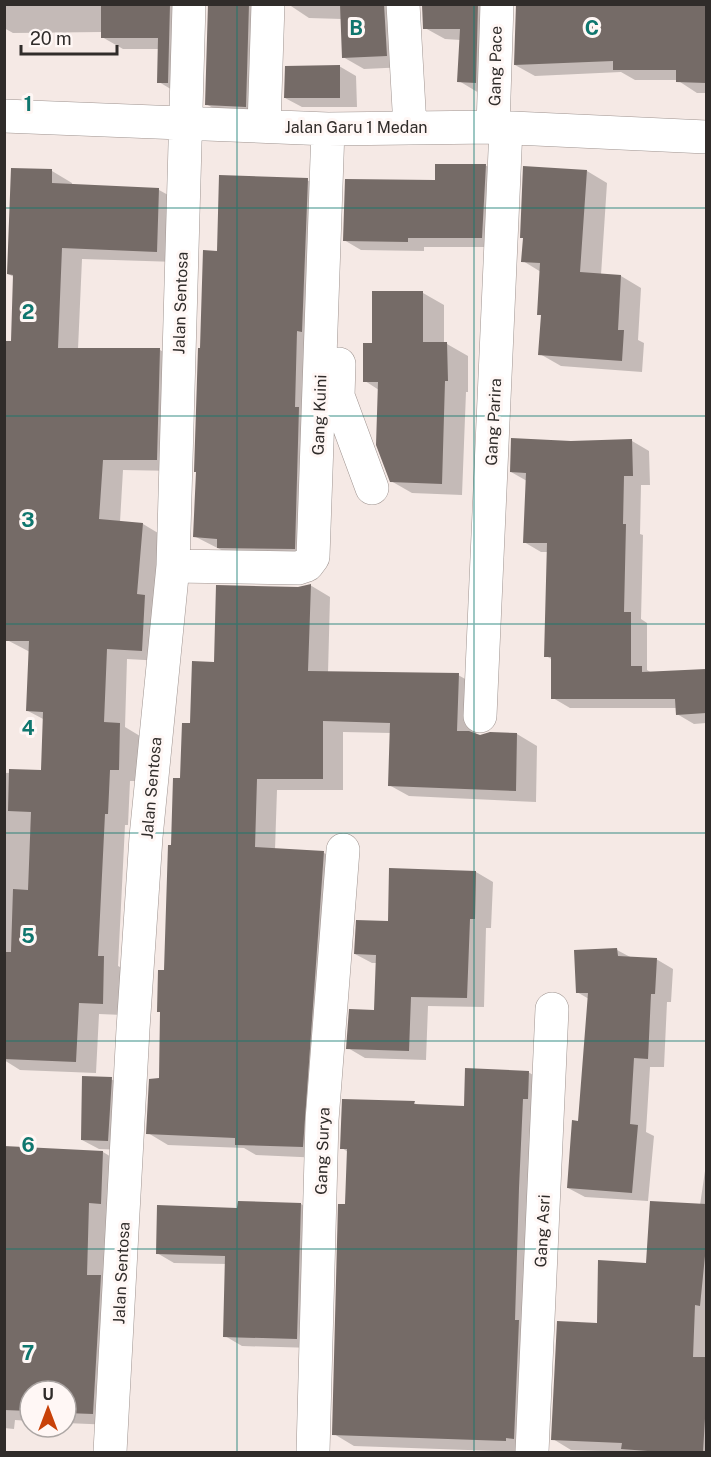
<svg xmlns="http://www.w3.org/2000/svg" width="711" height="1457" font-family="'Public Sans',sans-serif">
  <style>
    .shadow { fill: #0003 }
    .building { fill: #756b67 }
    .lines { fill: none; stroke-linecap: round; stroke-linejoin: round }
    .minor-casing { stroke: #9f9490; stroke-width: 34 }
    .minor { stroke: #fff; stroke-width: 33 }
    .grid { fill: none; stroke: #0f766e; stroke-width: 1.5; stroke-opacity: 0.55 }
    .labels { text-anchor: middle; stroke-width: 6; stroke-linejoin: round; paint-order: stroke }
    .street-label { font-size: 16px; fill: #302c2a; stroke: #fff7f5 }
    .grid-label { font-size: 20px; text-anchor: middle; font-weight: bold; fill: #0f766e; stroke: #fff7f5; stroke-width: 6; stroke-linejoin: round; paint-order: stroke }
  </style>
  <rect width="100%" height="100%" fill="#f5e9e5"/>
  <path class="shadow" d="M4 4H181L179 94 159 82 160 49H123L102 37V32L13 33 4 28Z
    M209 4H274L266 118 227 116 206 104Z
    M288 4H391L407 67 364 69 343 57 342 19 309 18Z
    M422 4H503L479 93 459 81 461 40 445 39 425 28Z
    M517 4H706V93H697L677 80H635L621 72 535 76 515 65Z
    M339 66 356 76 357 107H302L285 98Z
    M485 165 502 175 499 247H424V251L361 250 344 240 437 182Z
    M52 171 72 183V186L159 190 179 201 177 262 82 259 78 349 160 350 180 361 177 471 123 470 120 522 143 524 163 536 162 661 127 659 125 727 140 736 139 781H130L128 825H125L118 966 124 969 123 1015 99 1014 96 1073 20 1070 4 1060V773L43 772 45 720 28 711 30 652 7 640 4 551 29 552 17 514 4 506V480H6L4 413 12 343 14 277 8 274Z
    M587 171 607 183 601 275 621 276 641 288 638 340 644 343 642 372 561 366 540 354 543 316 538 314 541 272 523 261Z
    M307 180 326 190 313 559 237 558 194 536 202 350 218 253Z
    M423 293 444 305V344H447L468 356V392H466L462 495 412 493 391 481 379 390 365 381 373 344Z
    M632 441 649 451 650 485H641L640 534 643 535 641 619 647 623V670L652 673 706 670V723L694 724 677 714V708H570L553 698V660L546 656 548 552H541L524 542 527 481 511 472 571 442Z
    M310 585 330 597 328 673 458 675 478 686 476 735 480 736 490 733 517 734 537 746 536 802 409 796 389 785 391 733 343 732V790H277L275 850 324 853 344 864 322 1158 256 1155 244 1148 168 1145 148 1133 160 1079 162 1013 158 1011 166 972 172 846 191 725 215 664 298 588Z
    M476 872 493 882 491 928H486L484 1007 428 1006 426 1060 365 1058 348 1048 376 1011 377 963H372L355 954 389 922Z
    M617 950 632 958 656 959 673 969 671 1002H667L664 1067H650L646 1132 654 1136 648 1201 585 1197 568 1188 580 1122 589 999 577 992Z
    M528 1072 549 1084 527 1452 354 1446 334 1434 348 1152 342 1148 414 1103 418 1105 465 1107Z
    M111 1079 128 1089 125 1150 99 1149 82 1140Z
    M4 1148 103 1152 123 1164 113 1425 66 1423V1391H30V1421L15 1420 14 1429 4 1428Z
    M705 1171 706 1452H631L571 1450 553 1439 598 1324 700 1205Z
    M301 1204 318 1214 314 1348 242 1346 225 1336 227 1264 174 1263 157 1253 239 1209Z"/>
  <path class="building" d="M101 4H170L168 83H157L158 38H101Z
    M208 4H249L246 107 205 105Z
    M340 4H384L387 56 342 58Z
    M422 4H478L476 83 457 82 460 29H423Z
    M516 4H706V83L676 82V70H613V61L514 65Z
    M340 65V98H284L285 66Z
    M435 164H486L482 238H408V242L343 241 345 179 435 180Z
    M523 166 587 170 580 272 621 275 618 330H624L622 361 538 355 541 315H537L540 263 521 262 523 238H520Z
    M11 168 52 169V183L159 188 157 252 62 248 58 348H160L157 460H103L99 519 143 523 137 594 145 595 142 651 107 649 104 722 120 723 119 770H110L108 814H105L98 956H104L103 1004 79 1003 76 1062 4 1059V952H11L13 889 28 890 31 812 8 811 9 769 41 770 43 712 26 711 29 641H6L4 341H11L13 275 7 274Z
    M219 175 308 178 302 332 297 331 295 407H299L295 549 217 548V539L193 537 196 472H194L198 348H200L203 250 217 251Z
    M372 291H423V342H447L448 381H445L442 484 390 482 376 445 378 382H363V343H372Z
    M511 438 571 441 632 439 633 476H624L623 524H626L624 612H631V666H642V672L706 669V713L676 715 675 699H551V657H544L547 543H523L526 473 510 472Z
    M311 584 308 671 459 673 457 731H469L480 735 490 732 517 733 516 791 388 786 390 723 323 721V779H257L255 847 324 851 303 1147 235 1145V1138L146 1134 149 1079 159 1078 160 1012H157L158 970H164L168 845H171L173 778H180L182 723H190L192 661 214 662 216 585 298 587Z
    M389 868 476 871 475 919H470L467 998 411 997 409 1051 346 1049 349 1009 374 1010 376 955 354 954 356 920 388 921Z
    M617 948 618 956 657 958 655 994H651L648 1059 634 1058 630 1124 638 1125 632 1193 567 1188 572 1120 578 1121 588 993H576L574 950Z
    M465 1068 529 1071 528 1099H523L519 1188 515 1320H519L514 1439 506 1438V1441L332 1435 338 1204H345L347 1149H340L342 1099 415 1101 414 1104 464 1106Z
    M82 1076 112 1077 108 1141 81 1140Z
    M4 1146 103 1151 101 1204 89 1203 87 1275H101L93 1414 66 1413V1391H30V1411L4 1410Z
    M238 1201 301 1203 297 1339 223 1337 225 1256 156 1254 157 1205 237 1208Z
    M650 1201 706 1204 705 1256 700 1306 695 1305 693 1357H706V1402L703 1452H661L621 1449 622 1443 551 1440 557 1321 597 1323 598 1260 646 1263Z"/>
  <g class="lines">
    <g class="minor-casing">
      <path id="minor" d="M403 4 410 127
        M4 116 328 129 493 127 706 137
        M264 126 268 4
        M493 127 497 4
        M339 364 338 396 372 488
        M173 566 298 568 307 565 313 557 328 129
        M480 716 506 128
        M110 1452 133 1029 146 837 173 566 189 4
        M313 1452 322 1120 343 850
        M532 1452 552 1009"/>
    </g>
    <use href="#minor" class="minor"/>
  </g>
  <path class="grid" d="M237 4V1452M474 4V1452M4 208H706M4 416H706M4 624H706M4 833H706M4 1041H706M4 1249H706"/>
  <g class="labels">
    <g class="street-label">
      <text transform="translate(495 66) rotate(-89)" y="6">Gang Pace</text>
      <text x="356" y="133">Jalan Garu 1 Medan</text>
      <text transform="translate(180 303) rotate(-88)" y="6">Jalan Sentosa</text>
      <text transform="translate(319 415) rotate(-88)" y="6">Gang Kuini</text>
      <text transform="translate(493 422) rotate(-87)" y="6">Gang Parira</text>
      <text transform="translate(151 788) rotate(-85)" y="6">Jalan Sentosa</text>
      <text transform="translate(322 1151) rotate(-88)" y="6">Gang Surya</text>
      <text transform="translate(542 1231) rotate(-87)" y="6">Gang Asri</text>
      <text transform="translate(121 1273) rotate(-87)" y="6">Jalan Sentosa</text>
    </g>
  </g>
  <g class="grid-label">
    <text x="356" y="35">B</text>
    <text x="592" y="35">C</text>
    <text x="28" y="111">1</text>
    <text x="28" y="319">2</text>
    <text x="28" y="527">3</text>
    <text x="28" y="735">4</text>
    <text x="28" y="943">5</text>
    <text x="28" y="1152">6</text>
    <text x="28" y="1360">7</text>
  </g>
  <rect width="711" height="1457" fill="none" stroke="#302c2a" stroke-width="12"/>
  <g transform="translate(48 1409)"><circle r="28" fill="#fff7f5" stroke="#aca6a4" stroke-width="1.5"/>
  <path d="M0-4.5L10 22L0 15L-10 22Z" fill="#c84108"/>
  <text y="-9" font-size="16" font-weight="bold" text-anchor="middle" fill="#302c2a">U</text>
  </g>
  <path d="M21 45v9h96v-9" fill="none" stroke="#302c2a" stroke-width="3"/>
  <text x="30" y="45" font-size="18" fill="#302c2a" stroke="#fff7f5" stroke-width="4.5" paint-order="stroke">20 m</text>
</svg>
